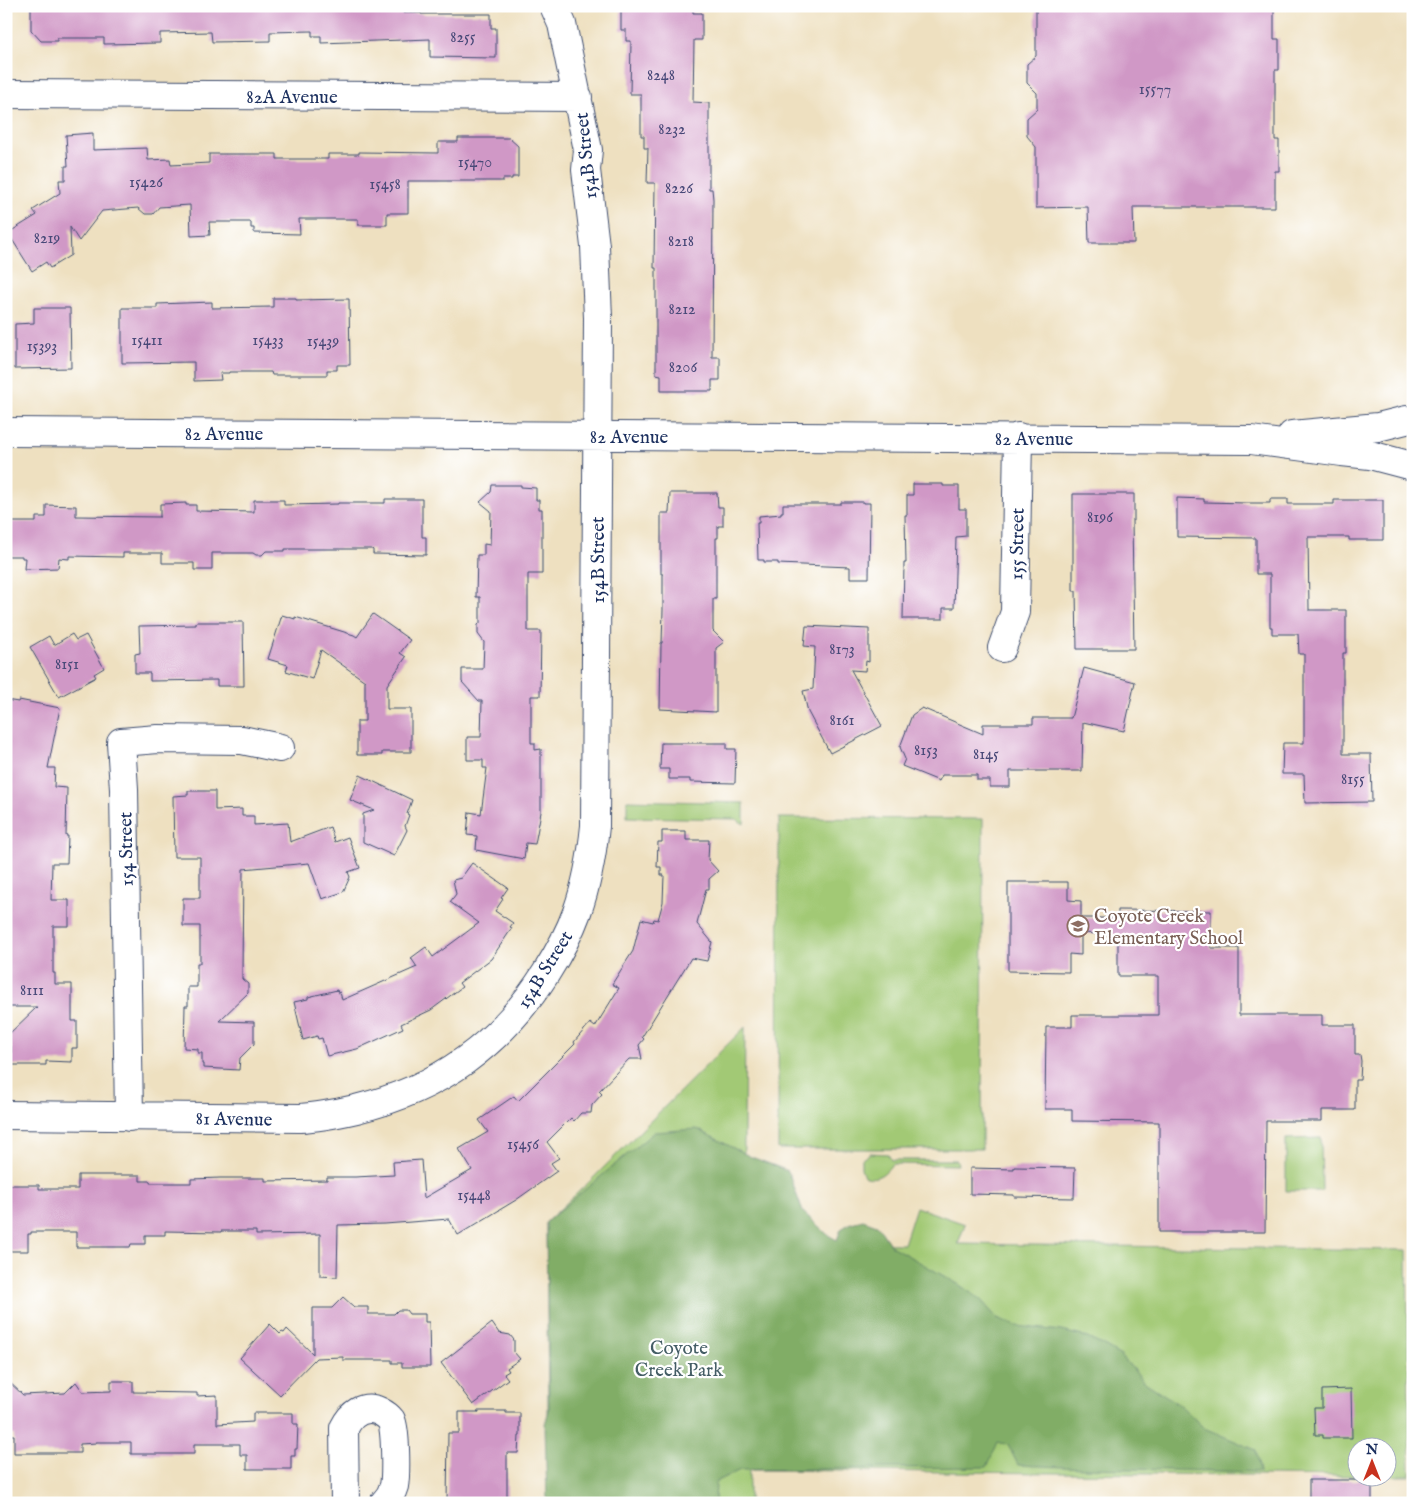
<svg xmlns="http://www.w3.org/2000/svg" width="1419" height="1509" font-family="'IM FELL English',serif">
  <style>
    .green { fill: #a2c975; stroke: #5e7c6a }
    .forest { fill: #81ad66; stroke: #4e6e62 }
    .building { fill: #d098c6 }
    .lines { fill: none; stroke-linecap: round; stroke-linejoin: round }
    .minor-casing { stroke: #3b4a6d; stroke-width: 30 }
    .minor { stroke: #fff; stroke-width: 28 }
    .labels { text-anchor: middle; stroke-width: 4.5; stroke-linejoin: round; paint-order: stroke }
    .number-label { font-size: 16px; fill: #484978 }
    .street-label { font-size: 19px; fill: #1b2f5e; stroke: #fff }
    .education-label { font-size: 19px; fill: #785e54; stroke: #fff; text-anchor: start }
    .park-label { font-size: 19px; fill: #445d65; stroke: #fff }
  </style>
  <rect width="100%" height="100%" fill="#fff"/>
  <filter id="ink" filterUnits="userSpaceOnUse"><feTurbulence type="fractalNoise" baseFrequency=".02" numOctaves="2"/><feDisplacementMap in="SourceGraphic" scale="10" xChannelSelector="R" yChannelSelector="G"/><feConvolveMatrix kernelMatrix="1 2 1 2 8 2 1 2 1" color-interpolation-filters="sRGB"/></filter>
  <filter id="wash" filterUnits="userSpaceOnUse"><feTurbulence type="fractalNoise" baseFrequency=".0096" numOctaves="4" result="noise"/><feDisplacementMap in="SourceGraphic" scale="20" xChannelSelector="R" yChannelSelector="G"/><feGaussianBlur stdDeviation="1.12" result="paint"/><feColorMatrix in="noise" values="0 0 0 0 0 0 0 0 0 0 0 0 0 0 0 0 0 1.4 0 .05"/><feComposite in="paint" operator="in"/></filter>
  <g filter="url(#wash)">
    <rect width="100%" height="100%" fill="#eee0c0"/>
    <path class="green" d="M627 800 744 803V824L736 819 627 817Z
      M779 818 983 819 982 1149H778Z
      M745 1027 743 1242 904 1244 916 1207 965 1224 958 1244 1407 1250 1410 1476H1387L1386 1446H1356V1476L749 1470V1503H549L546 1222 587 1184Z
      M1321 1138 1322 1191H1286V1139Z
      M870 1153 888 1154 891 1160H957L958 1165 892 1164C885 1174 876 1181 864 1176L861 1168V1160Z"/>
    <path class="forest" d="M697 1129 749 1156 788 1171 803 1212 828 1235 837 1240 841 1229 851 1223 863 1220 877 1225 891 1246 958 1284 980 1299 997 1318 1017 1326 1061 1331 1083 1336 1102 1345 1121 1356 1146 1383 1180 1405 1204 1428 1256 1450 1260 1472 1085 1468 1018 1465 1008 1445 998 1442 987 1467 740 1470 716 1482 715 1503H547L545 1424 549 1410 546 1222 654 1132Z"/>
    <g id="blocks">
      <path class="building" d="M31 6H403V13H421V14H491V28H496V58L430 57V39L321 43V36H312V31L270 32V41L212 42 211 32 160 33V43L104 44V38H57V41H41L31 30Z
        M621 6H693V13H702V40H694L693 102 709 103V189H712L713 199 712 357H720V380H712V391H661V375L656 374V268H654L655 183H647L648 148H644V136H641V94H630L631 41H626V30H621Z
        M1036 6H1274V39H1279V70H1275V140H1279V171H1275V207H1133L1134 243H1089L1088 207 1036 208V147L1027 136V118L1037 109V93L1027 83V64L1036 56Z
        M93 133V150L147 148 148 160 170 159 171 165 209 163V154H277V159H328V154H359V152L438 153V142H458V138H509L518 146V177H512V179H503V181H408V213H387V225H358V219H299L300 234 254 233V228H251V222H209L210 235 191 236 190 205 159 207 153 214H145L138 208 102 211 79 241 70 227 71 255 50 268 46 262 32 271 8 233 37 215 33 210 60 193 59 180H65V166H68L66 135Z
        M273 298H296V300L349 299 350 365H337V370H327V375H272L271 372H229V373H220L221 380 194 381V362L122 363V308H157V304L212 302V308L273 307Z
        M34 308H70L71 368 15 369V324L34 323Z
        M913 484H943V486H959V509H966V536L956 537 954 608H943V619H903L904 563H906L905 515H907V495H913Z
        M492 485H521V487L536 488V500H539V509H542V574H528V631H541L540 696H531V743H535V750L541 749V812L535 844 526 843 524 859 476 850 477 836 467 835 469 812 481 814 487 768H483V760H467V737H481L482 701H479L462 682V669H483L484 642 478 634V625L480 623V597H476L477 555H484V544L490 545 491 511 480 502 491 492Z
        M670 493H717L718 507H723V526H718V538H716V599H713V631L724 642 716 648V712L660 709 661 643H662L663 610V574H661V513H669Z
        M1073 494H1134V520H1132L1134 649H1077L1076 591H1073Z
        M1177 498 1204 499V502L1247 503H1270V499H1288V504H1334V500H1383V540H1349V537H1308L1309 610H1346V653H1343V754H1371L1372 802 1305 803 1304 774H1282L1283 743H1304V654H1299L1298 634H1272V627H1270V574H1256V538L1177 537Z
        M385 499H422V537H426V555L373 554V550L372 549H285V551H266L262 555H256L253 553H212V570H194V563H162V553H123V557L69 556V559L59 558 58 568 24 569 25 558H22V556H6V522H36V517H46V505L76 506V516L160 517V504L186 503V505H196V511L254 512V500H284V505L338 504V503H385Z
        M841 502H863V503H870L869 578H850V567L778 564V562H764V560H758L757 523H759V516L781 514V512H783V504H841Z
        M373 614 410 640 400 653 406 657 387 685V709H411V752H382V755H357V721H365V681L321 650 312 679 286 671 288 665 268 659 282 615 295 619V617L354 635 357 637Z
        M196 622H243L244 686H217V680L150 681V673H135V654L140 653 139 626 196 625Z
        M806 626 869 629V662L866 661 865 671 851 670 882 726 830 753 808 712 803 691 813 689 815 647 804 646Z
        M72 634 76 640 86 635 104 668 94 674 96 677 59 697 30 647 49 636 54 645Z
        M1084 668 1135 682 1124 731 1083 722 1082 771H1010V787H990V780H977V775H942L939 781 902 766 905 759 900 747 912 715 922 708 983 734V724H1033V718H1071Z
        M6 700 18 702 19 700 60 708 48 768H55L54 787 67 788 66 836H68L67 863H52L51 900H69V926H53V973H55V984H72V1021H77V1048H72V1062L46 1061V1065H11V1046L7 1042 8 1035 37 1007H6V852H9L10 814H6L8 746H6Z
        M661 743H727V749H736L735 783 690 782V779H669V769H660Z
        M360 775 412 800 407 814 409 815 405 826 407 830 394 856 363 842V814L374 810 350 800Z
        M188 791H215V810L242 809V816H254V825L288 823 290 842 330 827 335 842 348 837 360 868 348 872 350 877 343 892 322 899 309 863 243 869 242 973V979L248 984V993L219 1021 254 1022V1044L240 1058 239 1070 203 1068V1064H202V1053H198V1049L184 1048 185 1006H188V987H197V963H200V926H183V898H200V857H174L173 796 188 795Z
        M662 831H686V840H709L708 860 718 871 709 879V889H706L697 924 712 942 707 961 691 958 642 1037 644 1039 639 1045 642 1059H629L599 1091 602 1094 592 1105 591 1113H581L574 1121 571 1118 547 1142 559 1158 551 1163 557 1171 516 1200 458 1235 449 1219 385 1224 338 1225 337 1277 320 1276V1234L256 1235V1231H221V1232L165 1231V1235H145V1244H131L130 1247H76V1232H31V1234H28V1251H7L6 1185H39V1189H78V1175H140V1181H150V1183H191V1179L220 1178H265V1181L327 1180V1177H355L394 1175 393 1162 421 1160 424 1198 472 1170 459 1149 488 1132 479 1120 514 1096 518 1101 575 1044 574 1042 590 1023 595 1027 619 988 612 984 633 951 641 919 653 922 654 919 658 920 663 902 664 875H661V867H657L658 842H662Z
        M472 863 508 888 501 898 503 899 495 911 513 923 510 927 512 928 491 959 459 983 462 987 431 1010 401 1024 403 1028 357 1049 327 1056 322 1038 318 1039 317 1036 303 1040 294 1002 308 999V997L337 990 338 993 340 992 342 1000 417 967 411 958 426 947 433 957 479 923 450 902 456 894 453 880 461 878Z
        M1008 882H1068V900L1081 901V918H1118V910L1211 911V948H1239V1015H1322V1025H1355V1055H1360L1361 1061 1360 1080H1355V1110H1322V1121H1266L1265 1232H1159V1122L1072 1121V1109H1045L1046 1027H1072V1015H1158V976H1118V935L1081 933V955L1069 954V972L1008 971Z
        M1014 1167 1075 1168 1074 1198 1014 1197V1195L970 1194V1168L1014 1169Z
        M343 1297 354 1307H368V1314H394L398 1310H406L409 1314H425V1322H429L430 1367H402V1363H392V1360H343V1357L316 1358 280 1395 240 1358 270 1324 280 1334 282 1332 284 1333 287 1329 313 1354V1308H332Z
        M492 1323 499 1333 510 1335 514 1340V1352L520 1359 507 1368 509 1371 504 1374 508 1379 473 1405 441 1363Z
        M6 1379 23 1395 65 1393 76 1382 83 1392 111 1391V1381H133V1392L197 1393V1396L217 1395V1424L253 1422V1413H293V1424H298L297 1449H295V1456H291V1469H247V1455H240V1444H194V1454H131V1442H96V1443L80 1444V1453H14V1435H6Z
        M1351 1389 1352 1438H1323V1435H1315L1314 1408H1322V1390Z
        M477 1411H506V1413H520V1436H519L518 1453H507V1503L447 1502 448 1433H459V1412H479Z
        M1309 1480H1372V1502L1309 1503Z"/>
    </g>
  </g>
  <g filter="url(#ink)">
    <use href="#blocks" fill-opacity="0" stroke="#3b4a6d" stroke-width="1"/>
    <g class="lines">
      <g class="minor-casing">
        <path id="minor" d="M6 94 578 97
          M6 432 1251 440 1342 452 1370 455 1408 465
          M1292 435 1378 427 1406 420
          M1002 648 1015 612 1018 437
          M6 1115 300 1118C319 1117 338 1113 356 1109 439 1089 500 1045 546 973 558 954 569 934 577 912 587 884 592 856 595 826L598 318 595 246 586 170 588 150 562 24 554 6
          M129 1117 124 789 121 742 158 739 242 740 280 748
          M345 1503 344 1428C351 1414 363 1404 379 1411 383 1413 388 1416 391 1420 396 1430 396 1475 394 1486 392 1493 389 1498 384 1503"/>
      </g>
      <use href="#minor" class="minor"/>
    </g>
  </g>
  <defs>
    <g id="school-ring" transform="scale(1.125)"><circle r="9.5" fill="#fff" stroke="#8d6e63" stroke-width="1.5"/><path d="M0-5L7-2L0 1L-7-2ZM-4 1L0 2.5L4 1V4Q0 6-4 4Z" fill="#8d6e63"/></g>
  </defs>
  <g fill-rule="evenodd">
    <use href="#school-ring" x="1078" y="926"/>
  </g>
  <g class="labels">
    <g class="number-label">
      <text x="463" y="42">8255</text>
      <text x="661" y="80">8248</text>
      <text x="1155" y="94">15577</text>
      <text x="672" y="134">8232</text>
      <text x="475" y="167">15470</text>
      <text x="146" y="187">15426</text>
      <text x="385" y="189">15458</text>
      <text x="679" y="193">8226</text>
      <text x="47" y="243">8219</text>
      <text x="681" y="246">8218</text>
      <text x="682" y="314">8212</text>
      <text x="147" y="345">15411</text>
      <text x="268" y="345">15433</text>
      <text x="323" y="346">15439</text>
      <text x="42" y="351">15393</text>
      <text x="683" y="372">8206</text>
      <text x="1100" y="522">8196</text>
      <text x="842" y="654">8173</text>
      <text x="67" y="669">8151</text>
      <text x="842" y="725">8161</text>
      <text x="926" y="755">8153</text>
      <text x="986" y="759">8145</text>
      <text x="1353" y="784">8155</text>
      <text x="32" y="995">8111</text>
      <text x="523" y="1149">15456</text>
      <text x="474" y="1200">15448</text>
    </g>
    <g class="street-label">
      <text x="292" y="103">82A Avenue</text>
      <text transform="translate(585 156) rotate(-96)" y="7">154B Street</text>
      <text x="224" y="440">82 Avenue</text>
      <text x="629" y="443">82 Avenue</text>
      <text x="1034" y="445">82 Avenue</text>
      <text transform="translate(1016 544) rotate(-89)" y="7">155 Street</text>
      <text transform="translate(597 560) rotate(-90)" y="7">154B Street</text>
      <text transform="translate(125 849) rotate(-91)" y="7">154 Street</text>
      <text transform="translate(544 969) rotate(-58)" y="7">154B Street</text>
      <text transform="translate(234 1118) rotate(1)" y="7">81 Avenue</text>
    </g>
    <g class="education-label">
      <text x="1094" y="922">Coyote Creek<tspan x="1094" dy="22">Elementary School</tspan></text>
    </g>
    <g class="park-label">
      <text x="679" y="1354">Coyote<tspan x="679" dy="22">Creek Park</tspan></text>
    </g>
  </g>
  <rect width="1419" height="1509" fill="none" stroke="#fff" stroke-width="25"/>
  <g transform="translate(1372 1462)"><circle r="24" fill="#ffffff" stroke="#a4acbf"/>
  <path d="M0-4L9 19L0 12L-9 19Z" fill="#c8321e"/>
  <text y="-8" font-size="14" font-weight="bold" text-anchor="middle" fill="#1b2f5e">N</text>
  </g>
</svg>
